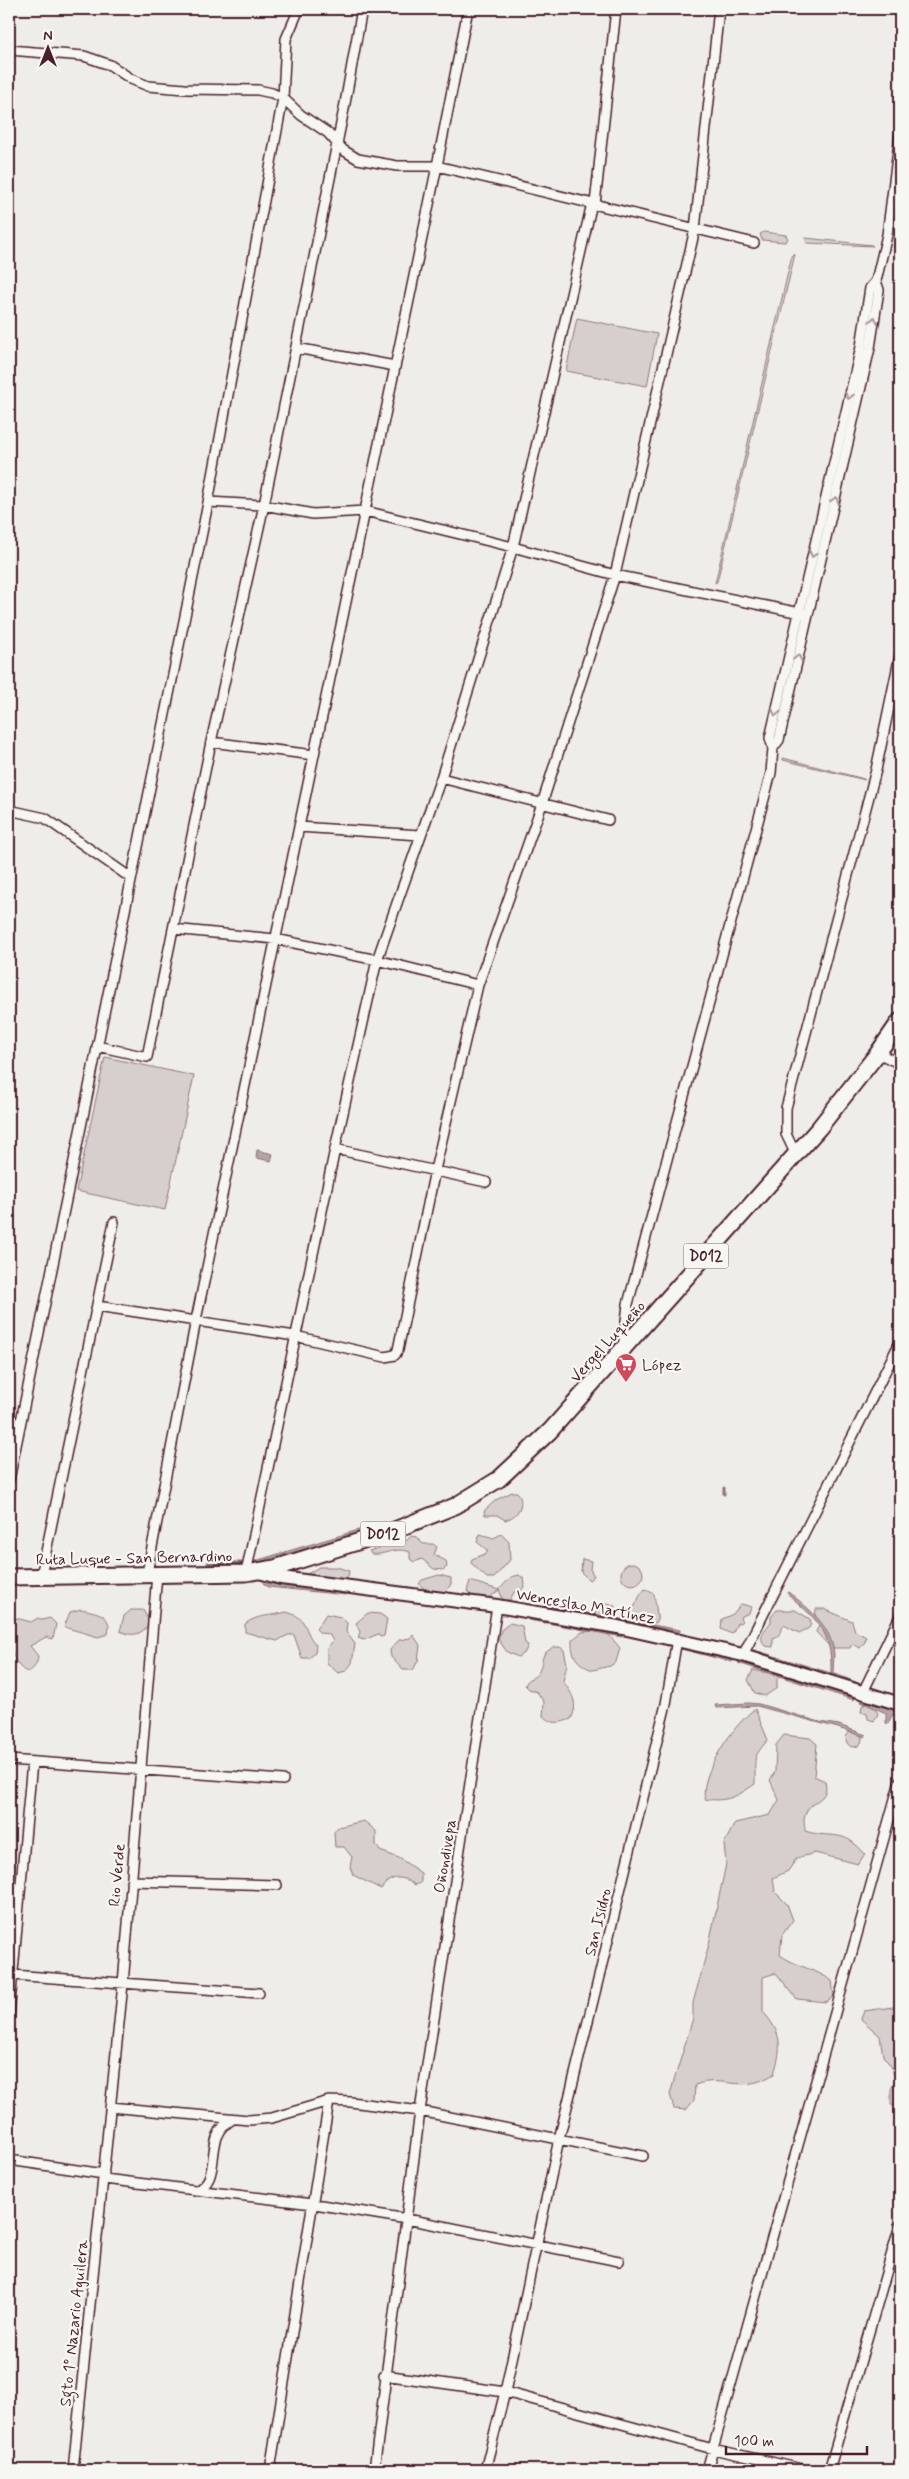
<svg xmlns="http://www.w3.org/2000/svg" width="909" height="2479" font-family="Mynerve,sans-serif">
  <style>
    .green { fill: #d7cfce; stroke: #90777c }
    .water { fill: #b4a4a5; stroke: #8a6f74 }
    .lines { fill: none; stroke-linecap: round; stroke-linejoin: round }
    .stream { stroke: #8a6f74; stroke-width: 3 }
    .minor-casing { stroke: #4a1f2b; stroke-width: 12 }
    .secondary-casing { stroke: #4a1f2b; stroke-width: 16 }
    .primary-casing { stroke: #4a1f2b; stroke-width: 19 }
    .minor { stroke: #f6f6f2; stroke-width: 9 }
    .secondary { stroke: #f6f6f2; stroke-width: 12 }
    .primary { stroke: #f6f6f2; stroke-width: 15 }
    .oneway { stroke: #a99598 }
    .labels { text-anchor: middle; stroke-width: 4.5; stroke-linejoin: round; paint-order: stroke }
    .shield { fill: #f6f6f2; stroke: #7e6067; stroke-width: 1 }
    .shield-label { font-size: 15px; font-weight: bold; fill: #4a1f2b }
    .street-label { font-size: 16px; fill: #4a1f2b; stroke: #f6f6f2 }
    .poi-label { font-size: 16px; fill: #4a1f2b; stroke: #f6f6f2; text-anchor: start }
  </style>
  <rect width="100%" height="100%" fill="#efedea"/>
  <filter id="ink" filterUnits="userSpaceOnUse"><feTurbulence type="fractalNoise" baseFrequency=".02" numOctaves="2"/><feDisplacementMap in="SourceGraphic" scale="10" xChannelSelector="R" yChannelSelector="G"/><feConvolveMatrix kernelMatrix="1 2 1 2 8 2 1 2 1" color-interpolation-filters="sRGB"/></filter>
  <g filter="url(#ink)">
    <path class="green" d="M764 232 786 235 788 239 785 242 762 240 760 234Z
      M805 238 872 245 873 246 807 243Z
      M795 254 717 582 715 583 792 255Z
      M577 318 657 334 647 386 566 371Z
      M783 758 864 779 865 780 783 760Z
      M105 1057 194 1076 165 1210 76 1191Z
      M512 1492H517C526 1503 518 1517 505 1520L497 1515H485L484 1511 496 1500Z
      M480 1534 494 1538 501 1534 509 1542 510 1560 494 1578H487L471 1563 472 1559 487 1553V1550L477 1542Z
      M412 1536 417 1537 423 1544H433L437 1547 434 1555 446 1561 447 1567 443 1570 434 1569 422 1559 414 1562 410 1559V1552C396 1546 385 1556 371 1554L369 1551 396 1543H403Z
      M582 1559 591 1561 590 1569 594 1576 589 1580 581 1572Z
      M621 1574a11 11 0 1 1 22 0a11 11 0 1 1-22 0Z
      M319 1567H337L349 1571 348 1577 342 1581 304 1576Z
      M439 1575 451 1578V1584L445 1593 427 1591 419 1584 422 1580Z
      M519 1575 524 1579 525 1585 521 1591 514 1592 510 1600H503L499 1590 488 1599 471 1596 467 1591 470 1581 499 1590 511 1577Z
      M645 1589 654 1594C655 1602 658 1616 657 1622L648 1625 641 1622 638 1616 630 1613C637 1605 638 1596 645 1589Z
      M606 1604 614 1605 618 1615 606 1622 596 1618 595 1612 600 1606Z
      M741 1604 752 1607 749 1613 740 1617 742 1622 737 1623 733 1632 729 1633 721 1629 722 1619 733 1614Z
      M81 1609C96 1612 113 1614 108 1634L98 1637 64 1627 70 1612Z
      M816 1609H824L852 1621 855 1631 866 1637 865 1642 860 1648 852 1644 850 1648H831L816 1632 820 1622 815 1617Z
      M131 1610H143L148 1619 147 1627C138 1636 132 1636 120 1631L124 1616Z
      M777 1610H795L810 1619 811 1624 809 1628 799 1633 784 1625 778 1636 773 1638V1647L765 1646C757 1636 765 1630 771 1622V1617Z
      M286 1612C309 1617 303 1631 316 1645L315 1653 309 1658H302L294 1635H288L277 1641 245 1632V1624C258 1614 270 1617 286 1612Z
      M368 1613 380 1614 387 1619 384 1636 380 1637 378 1634 364 1640 358 1638 360 1632 356 1623Z
      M326 1614 341 1617 347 1623 346 1632 355 1644 352 1663 346 1671 338 1673 327 1663V1648L333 1641 329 1634 320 1633 316 1629Z
      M16 1618 31 1622 38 1618 42 1620 50 1618 56 1624 53 1639 46 1637 30 1646 38 1656C38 1662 34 1670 28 1672 15 1669 7 1643 12 1634L9 1629V1621Z
      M510 1623 522 1626 525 1643 528 1645 525 1652 518 1657 507 1652 498 1639 502 1629Z
      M595 1631 609 1635 620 1648 616 1662 610 1666 593 1670C578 1665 571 1656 572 1640L582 1632Z
      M413 1635 420 1645 418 1661 413 1670H403L391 1657 390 1650 399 1640 410 1638Z
      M553 1647H560L564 1650 567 1664 563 1681C572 1694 579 1703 571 1719 560 1723 552 1725 543 1716L544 1702 537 1692 529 1689 525 1685 529 1679C542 1675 540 1665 544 1654Z
      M753 1670 773 1674 777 1678V1688L765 1696 755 1693 748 1680Z
      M866 1704 875 1707 878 1714 874 1721 868 1719 867 1713 861 1712 862 1706Z
      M755 1709 768 1740C750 1760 756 1759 755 1784 736 1797 728 1802 705 1799 698 1776 736 1721 755 1709Z
      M846 1739a8 8 0 1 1 16 0a8 8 0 1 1-16 0Z
      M784 1735 810 1738 817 1744 814 1776 825 1781C830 1803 810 1798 805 1815 803 1820 805 1827 805 1831 833 1840 842 1827 865 1854L858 1864 815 1853 797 1858 788 1871 773 1878 775 1892 787 1904 793 1920 782 1935 780 1955C797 1967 816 1969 832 1981L834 1996 826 2002 797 1999 776 1973 763 1977V2012C783 2034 782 2047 774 2074 741 2095 724 2074 695 2085L694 2100 686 2110 674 2109 670 2094 693 2018V2003L709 1944 726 1864 724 1844 735 1823 770 1815 779 1800 770 1780 775 1772 776 1745Z
      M364 1821 376 1831V1845L380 1851 399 1858 421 1873V1883L415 1885C402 1875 391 1875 381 1889L353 1875 350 1867 352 1857 344 1847H335L334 1832 338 1827Z
      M900 2006V2025L898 2026 900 2030V2107L891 2105V2089L896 2080 891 2066 883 2056 880 2036 861 2019 864 2011Z"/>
    <path class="water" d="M257 1150 273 1154 271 1161 256 1158Z
      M385 1522 357 1534 255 1563V1561Z
      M263 1583 346 1593V1595L268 1587Z
      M788 1592C808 1607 832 1627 834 1654 834 1660 833 1667 833 1673L858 1683 754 1650 831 1673C832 1629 817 1621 787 1593Z
      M544 1605 680 1630V1632L544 1606Z
      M542 1620 622 1636V1637L542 1622Z
      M681 1647 733 1660 732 1662 681 1649Z
      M739 1662 855 1698 854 1700 738 1663Z
      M862 1701 891 1709 900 1714V1718L892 1715 888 1724 886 1723V1713L861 1702Z
      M748 1703 759 1704 820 1722 839 1725 866 1735 865 1737 838 1728 757 1706 716 1708 715 1705Z"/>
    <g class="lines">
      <path class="stream" d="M724 1494V1488
        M208 1563H241
        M529 1619 545 1622"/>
      <g class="minor-casing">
        <path id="minor" d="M9 50 84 56 110 65 131 79 148 86 185 89 258 90 272 93 283 98 301 115 328 133 343 150 358 159 397 166H437L754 243
          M595 204 616 9
          M296 348 395 366
          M208 502 264 505 313 514 365 511 513 547 615 575 805 614
          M211 742 314 755
          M773 748 779 740 870 348 879 290 876 281 887 235 900 134
          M441 778 608 820
          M9 810 45 818 131 878
          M299 827 420 835
          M173 929 275 939 377 960 478 985
          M97 1046 147 1057 211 742 264 505 344 109 362 9
          M878 1053 900 1064
          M335 1149 486 1182
          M796 1155 786 1134V1108L876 770 900 655
          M97 1306 295 1336 385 1357 395 1355 398 1350 435 1170 478 985 542 804 615 575 695 229 719 9
          M623 1349 628 1304 771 773 773 748 770 738 861 347 870 288 876 281
          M9 1480 207 508 283 98 286 39 299 9
          M147 1573 196 1320 437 166 468 9
          M246 1573 335 1149 377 960 441 778 513 547 592 203
          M41 1576 114 1222
          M743 1655 900 1342
          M863 1692 900 1616
          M9 1760 283 1780
          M131 1881 277 1885
          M12 1975 259 1993
          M9 2015 32 1762
          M110 2107 249 2120 272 2118 329 2101 351 2102 420 2111 643 2156
          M9 2160 104 2174
          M104 2179 321 2205 407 2219 619 2261
          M195 2191C226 2179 200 2137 233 2119
          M384 2375 505 2392 713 2449 806 2470
          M73 2470 123 1984 157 1574
          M270 2470 329 2101
          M374 2470 420 2111 497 1606
          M485 2470 505 2392 559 2139 666 1704 677 1639
          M707 2470 900 1781
          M829 2470 900 2225"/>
      </g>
      <g class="secondary-casing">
        <path id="secondary" d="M259 1572 281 1578 497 1606 618 1627 743 1655 900 1704"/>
      </g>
      <g class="primary-casing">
        <path id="primary" d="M9 1577 246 1573 275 1568 392 1531 455 1506 499 1479 550 1431 819 1128 878 1053 900 1021"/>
      </g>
      <use href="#minor" class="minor"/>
      <use href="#secondary" class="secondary"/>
      <use href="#primary" class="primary"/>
    </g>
    <defs><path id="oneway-chevron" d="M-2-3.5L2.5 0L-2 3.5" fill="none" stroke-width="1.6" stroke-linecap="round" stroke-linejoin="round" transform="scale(1.25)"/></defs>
    <g class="oneway">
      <use href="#oneway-chevron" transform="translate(874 320) rotate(-81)"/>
      <use href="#oneway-chevron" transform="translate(849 396) rotate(103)"/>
      <use href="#oneway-chevron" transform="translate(835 500) rotate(-77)"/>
      <use href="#oneway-chevron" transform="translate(813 554) rotate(103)"/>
      <use href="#oneway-chevron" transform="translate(798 658) rotate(-77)"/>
      <use href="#oneway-chevron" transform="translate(776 713) rotate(103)"/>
    </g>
  </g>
  <defs>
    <g id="supermarket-pin" transform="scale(1.125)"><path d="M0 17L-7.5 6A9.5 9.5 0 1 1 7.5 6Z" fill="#d1495b" stroke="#f6f6f2"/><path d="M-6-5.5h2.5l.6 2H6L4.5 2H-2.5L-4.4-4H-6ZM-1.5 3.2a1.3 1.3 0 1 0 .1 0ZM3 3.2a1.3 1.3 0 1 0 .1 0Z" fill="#fff"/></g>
  </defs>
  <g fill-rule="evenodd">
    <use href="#supermarket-pin" x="626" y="1364"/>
  </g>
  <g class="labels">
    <g class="shield">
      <rect x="683.5" y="1243.5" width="45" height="25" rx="4"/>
      <rect x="360.5" y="1521.5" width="45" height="25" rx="4"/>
    </g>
    <g class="shield-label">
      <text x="706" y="1261">D012</text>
      <text x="383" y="1539">D012</text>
    </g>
    <g class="street-label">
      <text transform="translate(607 1341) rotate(-48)" y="6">Vergel Luqueño</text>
      <text transform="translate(134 1557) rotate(-1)" y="6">Ruta Luque - San Bernardino</text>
      <text transform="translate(586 1605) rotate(10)" y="6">Wenceslao Martínez</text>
      <text transform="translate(444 1856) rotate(-81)" y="6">Oñondivepa</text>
      <text transform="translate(116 1875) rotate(-85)" y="6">Rio Verde</text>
      <text transform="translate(597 1922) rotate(-76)" y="6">San Isidro</text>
      <text transform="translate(73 2323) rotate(-84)" y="6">Sgto 1º Nazario Aguilera</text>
    </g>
    <g class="poi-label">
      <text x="642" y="1370">López</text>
    </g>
  </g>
  <rect width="909" height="2479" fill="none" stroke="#f6f6f2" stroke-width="30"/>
  <rect x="15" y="15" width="879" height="2449" fill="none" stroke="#4a1f2b" stroke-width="2" filter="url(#ink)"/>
  <g transform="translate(48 48)" stroke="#f6f6f2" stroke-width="4" paint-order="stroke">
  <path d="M0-4L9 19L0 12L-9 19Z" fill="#4a1f2b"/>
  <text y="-8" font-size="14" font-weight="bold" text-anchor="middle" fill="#4a1f2b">N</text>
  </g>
  <path d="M726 2446v8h141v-8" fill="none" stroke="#4a1f2b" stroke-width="2.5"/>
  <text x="734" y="2446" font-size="15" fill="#4a1f2b" stroke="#f6f6f2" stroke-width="4" paint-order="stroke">100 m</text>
</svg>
